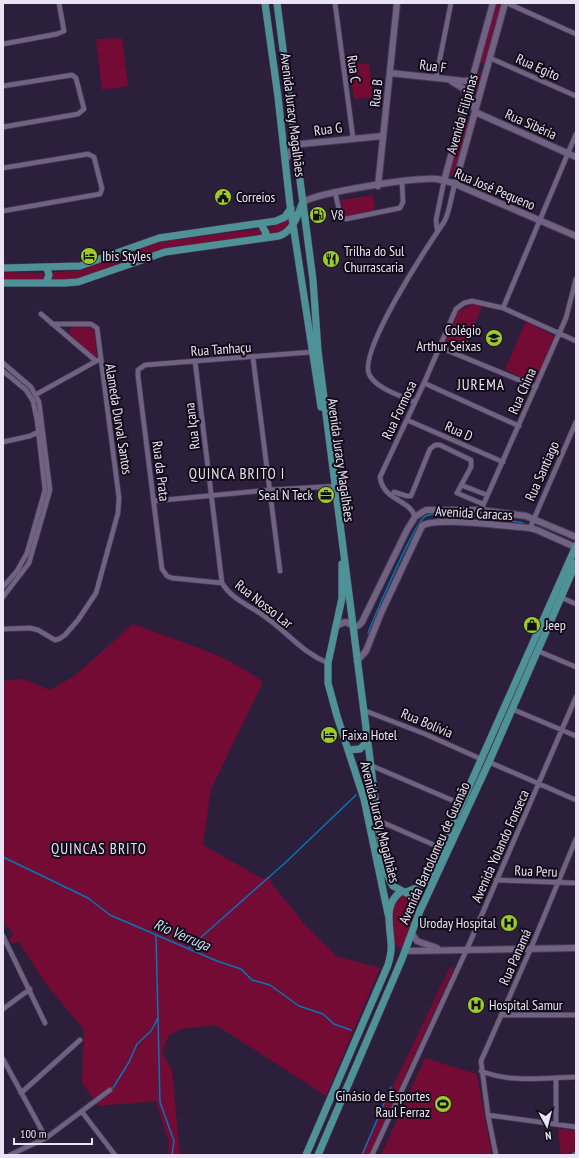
<svg xmlns="http://www.w3.org/2000/svg" width="579" height="1158" font-family="'PT Sans Narrow',sans-serif">
  <style>
    .green { fill: #730b35 }
    .lines { fill: none; stroke-linecap: round; stroke-linejoin: round }
    .stream { stroke: #0178bb; stroke-width: 1.5 }
    .street-casing { stroke: #473c54; stroke-width: 6 }
    .secondary-casing { stroke: #473c54; stroke-width: 8 }
    .primary-casing { stroke: #473c54; stroke-width: 8 }
    .street { stroke: #716283; stroke-width: 4.5 }
    .secondary { stroke: #716283; stroke-width: 6 }
    .primary { stroke: #4e9297; stroke-width: 7 }
    .labels { text-anchor: middle; stroke-width: 4; stroke-linejoin: round; paint-order: stroke }
    .street-label { font-size: 14px; fill: #eae2f5; stroke: #120c18 }
    .poi-label { font-size: 14px; fill: #eae2f5; stroke: #120c18; text-anchor: start }
    .neighbourhood-label { font-size: 15px; letter-spacing: 1px; fill: #eae2f5; stroke: #120c18 }
    .water-label { font-size: 15px; font-style: italic; fill: #cadff1; stroke: #120c18 }
  </style>
  <rect width="100%" height="100%" fill="#2c1f3b"/>
  <path class="green" d="M495 3H504L487 62 481 63 479 61Z
    M122 38 128 86 102 90 96 39Z
    M369 63 373 97 354 99 349 65Z
    M477 72 484 73 477 97 472 89Z
    M471 118 455 174 452 177 450 173 463 123Z
    M373 195 375 212 344 216 341 200Z
    M290 217 291 221C284 229 279 234 269 236L271 233 268 228 280 224Z
    M258 229 263 231 262 236 193 247 77 280 51 282 52 272 77 271 88 268 158 242Z
    M3 272 44 273V279L41 282H3Z
    M474 303 482 306 464 351 445 343 458 312Z
    M526 321 556 337 534 384 505 369Z
    M72 327H89L94 330 97 356 95 357 69 334Z
    M133 624C177 641 225 653 263 682L211 789 203 845 263 879 267 876 272 880 270 883 273 885 306 926 336 956 380 968 326 1096 216 1025 182 1029 169 1035 164 1047 163 1055 172 1070 180 1155H168L169 1143 156 1101 99 1106 82 1083 84 1030 46 984 18 941 13 944 9 940 13 934 3 921V681L23 679 50 690 74 676Z
    M403 895 411 897C418 915 410 929 404 946L400 948 394 944 391 917 398 896Z
    M450 967 454 968 369 1155H360Z
    M425 1058 477 1074 492 1155H381Z
    M558 1128 576 1131V1150L567 1155H561Z"/>
  <g class="lines">
    <path class="stream" d="M368 633C375 616 415 520 426 516 442 509 504 520 523 523
      M3 857 88 898 110 915 217 961 241 969 252 980 270 985 299 1006 323 1014 334 1024 351 1030
      M156 935 160 1102 174 1141 172 1155
      M189 948 286 862 356 795
      M113 1088 129 1062 137 1044 151 1031 158 1018
      M362 1155 391 1087"/>
    <g class="street-casing">
      <path id="street" d="M335 3 353 138
        M507 3 576 34
        M3 44 57 34 64 31 59 3
        M490 58 576 96
        M436 78 451 3
        M3 86 72 75 76 78 84 109 78 114 3 127
        M3 168 88 154 94 157 102 189 100 194 3 211
        M335 192 340 214 341 217 346 219 400 208 403 202 402 182
        M437 229 436 220 444 181
        M503 308 576 134
        M41 314 96 361
        M439 347 536 387
        M312 352 145 365 138 370V376L162 569 167 576 172 578 222 583C233 601 252 606 268 619 289 634 303 653 328 663
        M253 358 280 571
        M195 361 222 583
        M3 363 31 387 39 402 50 490 29 563 3 597
        M3 371 26 390 33 401 37 420 45 490 27 553 17 571 3 587
        M424 383 519 426
        M35 395 100 359
        M414 402C400 395 379 390 370 376 355 355 429 244 444 222 450 212 451 195 455 184
        M407 420 503 462
        M3 442 30 436 40 431
        M461 485 487 495
        M394 492 407 496H411L430 449 435 445H440L471 460V467L457 493 483 504
        M154 501 269 490 336 486
        M481 510 566 318 576 279
        M415 517C410 499 383 501 380 477L424 383 456 309 464 303 472 301 503 308 576 341
        M530 528 576 422
        M560 597 576 604
        M3 629 30 628 38 630 55 640 59 639 65 635 78 620 96 593 118 513 119 498 97 328 91 324H52
        M538 651 576 667
        M512 709 576 736
        M363 710 425 734 481 759
        M489 762 576 800
        M370 765 461 804
        M377 820 441 848
        M496 880 576 883
        M3 936 45 1023
        M3 1009 30 989
        M501 1015H576
        M3 1059 46 1138
        M481 1071C511 1083 544 1078 576 1077
        M21 1093 80 1040
        M82 1112 115 1155
        M488 1115 576 1127
        M556 1124V1078
        M10 1155 46 1138 110 1090
        M372 1155 467 949 576 697
        M496 1155 488 1115 481 1061 531 948 576 839
        M574 1155 576 1154"/>
    </g>
    <g class="secondary-casing">
      <path id="secondary" d="M390 73 464 81 472 80
        M451 81 469 92 475 111
        M475 112 576 157
        M285 161 291 151 301 144 383 136
        M444 181 493 3
        M455 184 505 3
        M378 186 397 3
        M303 202C320 192 416 177 437 179 443 180 449 182 455 184L576 236
        M336 626 345 622C353 624 355 631 362 622L407 530 415 517 426 510H481L526 516 576 537
        M357 661 366 651 381 613 422 526C436 516 510 527 530 528L537 530 575 547
        M412 934 417 941 437 948
        M405 951 576 948"/>
    </g>
    <g class="primary-casing">
      <path id="primary" d="M265 3 278 97 290 205 321 407
        M277 3 313 280 318 351 384 869 393 886 414 897 419 913
        M261 224 266 233 264 238
        M3 268 80 266 159 238 276 221 285 217 291 208
        M3 283H64L78 282 165 252 279 236C293 231 297 217 302 204
        M46 283 49 275 47 268
        M342 564V598L328 663V683L337 716 364 799 388 914
        M348 750 360 749 367 742
        M406 892 419 887 428 879 576 546
        M306 1155 388 965C390 958 392 950 391 943 390 925 383 903 402 891
        M318 1155 402 959 419 913 489 762 576 563"/>
    </g>
    <use href="#street" class="street"/>
    <use href="#secondary" class="secondary"/>
    <use href="#primary" class="primary"/>
  </g>
  <defs>
    <g id="civic-disc" transform="scale(0.9)"><circle r="9.5" fill="#9fca2e" stroke="#120c18"/><path d="M-.6-6.5H3V-4.5H.6V-3L4-1V1h2V6H-6V1h2V-1L-.6-3ZM-1.2 2.5V6h2.4V2.5Z" fill="#111"/></g>
    <g id="fuel-disc" transform="scale(0.9)"><circle r="9.5" fill="#9fca2e" stroke="#120c18"/><path d="M-5.5-6h7V0h2V4h1.3V-2.5L3-4.5l.8-.8L6-3V5H2.5V1h-1V6h-7ZM-4.2-4.7v3.2H.2V-4.7Z" fill="#111"/></g>
    <g id="hotel-disc" transform="scale(0.9)"><circle r="9.5" fill="#9fca2e" stroke="#120c18"/><path d="M-6-4.5h1.5V1H6V5H4.5V3h-9V5H-6ZM-4 0a1.8 1.8 0 1 1 3.6 0ZM.5 0V-2.5h3Q6-2.5 6 0Z" fill="#111"/></g>
    <g id="restaurant-disc" transform="scale(0.9)"><circle r="9.5" fill="#9fca2e" stroke="#120c18"/><path d="M-5-6h1v4h1v-4h1v4h1v-4h1v5L-1.5 .5V6h-2V.5L-5-1ZM5-6V6H3V1.5H1.5Q1.5-4 5-6Z" fill="#111"/></g>
    <g id="school-disc" transform="scale(0.9)"><circle r="9.5" fill="#9fca2e" stroke="#120c18"/><path d="M0-5L7-2L0 1L-7-2ZM-4 1L0 2.5L4 1V4Q0 6-4 4Z" fill="#111"/></g>
    <g id="office-disc" transform="scale(0.9)"><circle r="9.5" fill="#9fca2e" stroke="#120c18"/><path d="M-6-3h4V-5.5h4V-3h4V5H-6ZM-1-4.5V-3h2v-1.5ZM-6 0V1H6V0Z" fill="#111"/></g>
    <g id="shop-disc" transform="scale(0.9)"><circle r="9.5" fill="#9fca2e" stroke="#120c18"/><path d="M-5-2.5h2.3a2.7 3.5 0 0 1 5.4 0H5L5.5 6h-11ZM-1.5-2.5h3a1.5 2.3 0 0 0-3 0Z" fill="#111"/></g>
    <g id="hospital-disc" transform="scale(0.9)"><circle r="9.5" fill="#9fca2e" stroke="#120c18"/><path d="M-5-5h3v3.5h4V-5h3V5h-3V1.5h-4V5h-3Z" fill="#111"/></g>
    <g id="stadium-disc" transform="scale(0.9)"><circle r="9.5" fill="#9fca2e" stroke="#120c18"/><path d="M0-5a6.5 5 0 1 0 0 10a6.5 5 0 1 0 0-10ZM-3.5-1.8h7v3.6h-7Z" fill="#111"/></g>
  </defs>
  <g fill-rule="evenodd">
    <use href="#civic-disc" x="223" y="197"/>
    <use href="#fuel-disc" x="318" y="215"/>
    <use href="#hotel-disc" x="89" y="256"/>
    <use href="#restaurant-disc" x="331" y="259"/>
    <use href="#school-disc" x="494" y="338"/>
    <use href="#office-disc" x="326" y="495"/>
    <use href="#shop-disc" x="532" y="625"/>
    <use href="#hotel-disc" x="329" y="735"/>
    <use href="#hospital-disc" x="509" y="923"/>
    <use href="#hospital-disc" x="476" y="1005"/>
    <use href="#stadium-disc" x="443" y="1104"/>
  </g>
  <g class="labels">
    <g class="street-label">
      <text transform="translate(433 66) rotate(7)" y="5">Rua F</text>
      <text transform="translate(538 67) rotate(24)" y="5">Rua Egito</text>
      <text transform="translate(354 69) rotate(82)" y="5">Rua C</text>
      <text transform="translate(376 93) rotate(-84)" y="5">Rua B</text>
      <text transform="translate(462 114) rotate(-74)" y="5">Avenida Filipinas</text>
      <text transform="translate(293 115) rotate(83)" y="5">Avenida Juracy Magalhães</text>
      <text transform="translate(531 124) rotate(24)" y="5">Rua Sibéria</text>
      <text transform="translate(328 129) rotate(-7)" y="5">Rua G</text>
      <text transform="translate(495 189) rotate(23)" y="5">Rua José Pequeno</text>
      <text transform="translate(221 349) rotate(-4)" y="5">Rua Tanhaçu</text>
      <text transform="translate(522 391) rotate(-66)" y="5">Rua China</text>
      <text transform="translate(399 410) rotate(-65)" y="5">Rua Formosa</text>
      <text transform="translate(119 419) rotate(81)" y="5">Alameda Durval Santos</text>
      <text transform="translate(192 426) rotate(-97)" y="5">Rua Içana</text>
      <text transform="translate(459 431) rotate(24)" y="5">Rua D</text>
      <text transform="translate(341 460) rotate(82)" y="5">Avenida Juracy Magalhães</text>
      <text transform="translate(161 471) rotate(83)" y="5">Rua da Prata</text>
      <text transform="translate(542 471) rotate(-66)" y="5">Rua Santiago</text>
      <text transform="translate(474 513) rotate(3)" y="5">Avenida Caracas</text>
      <text transform="translate(264 604) rotate(38)" y="5">Rua Nosso Lar</text>
      <text transform="translate(427 723) rotate(23)" y="5">Rua Bolívia</text>
      <text transform="translate(380 822) rotate(76)" y="5">Avenida Juracy Magalhães</text>
      <text transform="translate(500 846) rotate(-66)" y="5">Avenida Yolando Fonseca</text>
      <text transform="translate(434 853) rotate(-66)" y="5">Avenida Bartolomeu de Gusmão</text>
      <text transform="translate(536 871) rotate(2)" y="5">Rua Peru</text>
      <text transform="translate(515 957) rotate(-66)" y="5">Rua Panamá</text>
    </g>
    <g class="poi-label">
      <text x="236" y="202">Correios</text>
      <text x="331" y="220">V8</text>
      <text x="344" y="256">Trilha do Sul<tspan x="344" dy="16">Churrascaria</tspan></text>
      <text x="102" y="261">Ibis Styles</text>
      <text x="481" y="335" text-anchor="end">Colégio<tspan x="481" dy="16">Arthur Seixas</tspan></text>
      <text x="313" y="500" text-anchor="end">Seal N Teck</text>
      <text x="545" y="630">Jeep</text>
      <text x="342" y="740">Faixa Hotel</text>
      <text x="496" y="928" text-anchor="end">Uroday Hospital</text>
      <text x="489" y="1010">Hospital Samur</text>
      <text x="430" y="1101" text-anchor="end">Ginásio de Esportes<tspan x="430" dy="16">Raul Ferraz</tspan></text>
    </g>
    <g class="neighbourhood-label">
      <text x="481" y="390">JUREMA</text>
      <text x="237" y="479">QUINCA BRITO I</text>
      <text x="99" y="854">QUINCAS BRITO</text>
    </g>
    <g class="water-label">
      <text transform="translate(182 935) rotate(23)" y="5">Rio Verruga</text>
    </g>
  </g>
  <rect width="579" height="1158" fill="none" stroke="#eae2f5" stroke-width="8"/>
  <g transform="translate(547 1126) rotate(173)" stroke="#120c18" stroke-width="3" paint-order="stroke">
  <path d="M0-3L7 15L0 10L-7 15Z" fill="#eae2f5"/>
  <text y="-6" font-size="11" font-weight="bold" text-anchor="middle" fill="#eae2f5">N</text>
  </g>
  <path d="M14 1138v6h78v-6" fill="none" stroke="#eae2f5" stroke-width="2"/>
  <text x="20" y="1138" font-size="12" fill="#eae2f5" stroke="#120c18" stroke-width="3" paint-order="stroke">100 m</text>
</svg>
